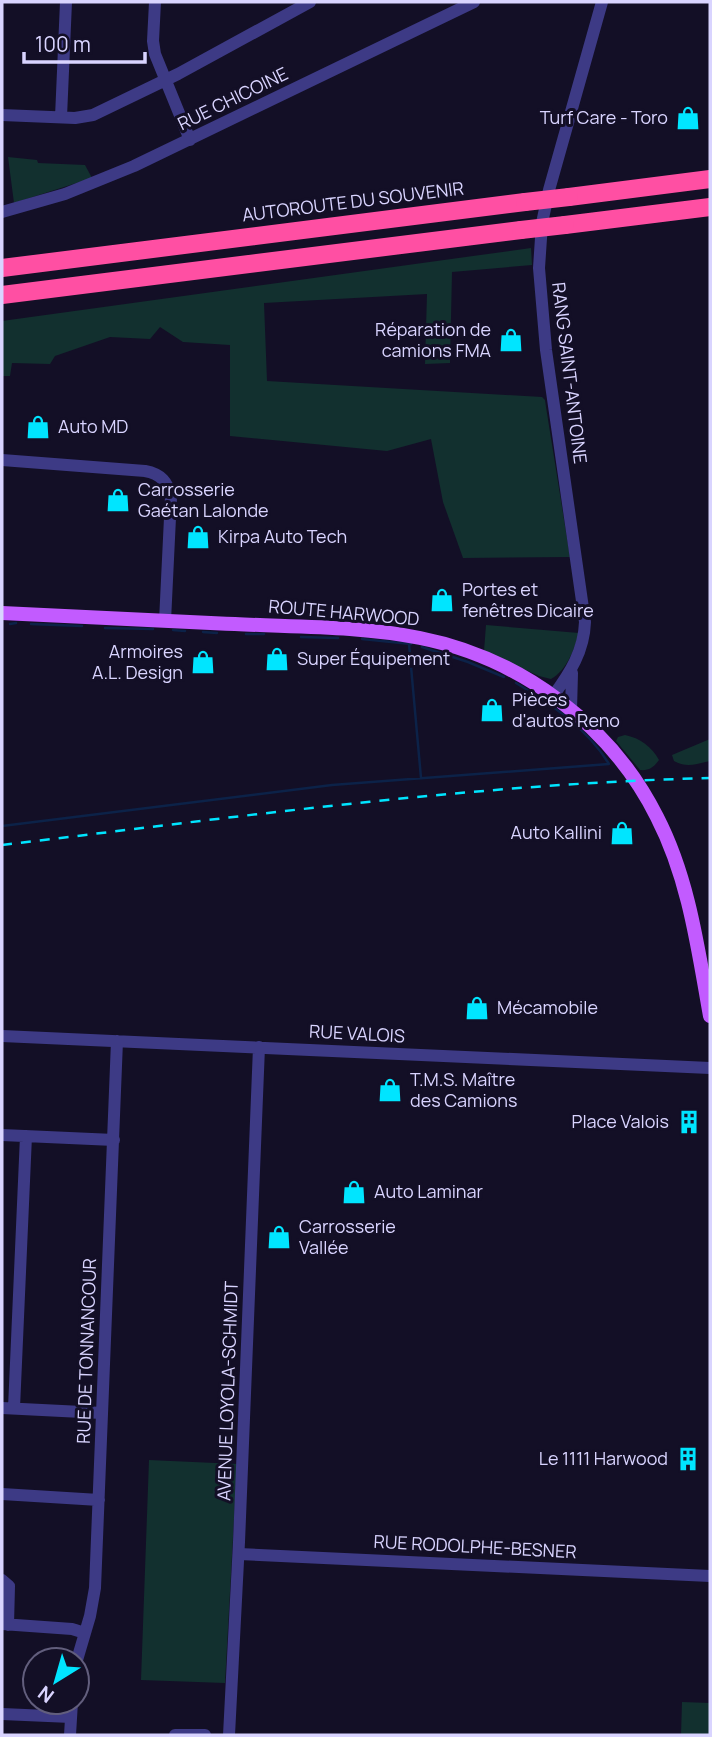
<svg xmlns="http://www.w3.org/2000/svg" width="712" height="1737" font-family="Manrope,sans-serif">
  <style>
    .green { fill: #12302f }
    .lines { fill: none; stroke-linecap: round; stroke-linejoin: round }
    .stream { stroke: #0c2248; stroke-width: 2.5 }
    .minor { stroke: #3d3a85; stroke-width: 12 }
    .major { stroke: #c25bff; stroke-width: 14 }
    .highway { stroke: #ff4fa3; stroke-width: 18 }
    .rail { stroke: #00e5ff; stroke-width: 2.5; stroke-dasharray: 10 9; stroke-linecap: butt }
    .highway-bridge { stroke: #ff4fa3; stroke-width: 18 }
    .labels { text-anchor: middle; stroke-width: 6; stroke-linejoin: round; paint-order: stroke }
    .street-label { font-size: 18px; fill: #d9d4ff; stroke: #130f26 }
    .poi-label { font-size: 18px; fill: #d9d4ff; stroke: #130f26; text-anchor: start }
  </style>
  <rect width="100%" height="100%" fill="#130f26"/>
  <path class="green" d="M8 157 37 160 38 163 85 165 92 178 14 203Z
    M531 248 532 265 452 272 450 363 425 364 427 294 264 303 267 381 542 397 545 400 546 407 570 557 463 558 443 502 431 439 387 451 230 436V345L183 342 160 327 150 339 110 337 55 356 50 364 12 363 10 376H2V321Z
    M486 625 579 633C574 650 567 670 551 679L539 676 484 651Z
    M625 735C640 738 652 747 659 760 654 767 649 771 640 770L616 741 618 737Z
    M710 739V761C697 764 686 768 674 761L672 755Z
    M149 1460 237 1464 225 1683 141 1680Z
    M682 1702 710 1703V1735H681Z"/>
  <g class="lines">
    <path class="stream" d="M10 624 16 623
      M31 624 82 626
      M105 628 153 629
      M173 630 185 631
      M203 632 217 633
      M246 634H264
      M301 637 338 638
      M362 639 411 644
      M409 644 421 778
      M422 647 468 662 504 677
      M2 826 332 785 609 764C588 729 550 703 516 683"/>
    <path class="minor" d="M155 2 153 41 155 54 190 140
      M2 115 75 118 93 115 178 74 310 2
      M61 117 66 2
      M2 212 65 194 134 166 474 2
      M2 460 145 471C161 474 168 482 171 497L165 621
      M553 696C570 673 584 651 585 622L546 350 539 268 542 223 549 190 602 2
      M571 710 572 673
      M2 1036 710 1068
      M2 1135 114 1140
      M2 1408 102 1413
      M14 1408 26 1136
      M2 1494 99 1500
      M239 1554 710 1576
      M2 1580 9 1586 8 1625
      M2 1624 72 1629 85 1633
      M77 1660 90 1616 95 1588 117 1041
      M2 1714 71 1717
      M70 1735 72 1702
      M175 1735H205
      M229 1735 239 1542 259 1047"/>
    <path class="major" d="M2 613C79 617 157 621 235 624 296 627 360 626 420 638 521 658 611 725 657 817 689 879 698 949 710 1016"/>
    <path class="highway" d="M569 197 710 179
      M565 225 710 207
      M2 268 525 202
      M2 295 521 230"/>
    <path class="rail" d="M2 845C238 817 472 784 710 778"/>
    <path class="highway-bridge" d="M525 202 569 197
      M521 230 565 225"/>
  </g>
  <defs>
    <g id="shop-bare" transform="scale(1.89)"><path d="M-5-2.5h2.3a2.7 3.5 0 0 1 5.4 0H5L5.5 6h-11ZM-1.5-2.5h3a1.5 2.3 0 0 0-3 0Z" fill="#00e5ff" stroke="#130f26" stroke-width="2.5" paint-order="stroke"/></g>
    <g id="building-bare" transform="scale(1.89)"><path d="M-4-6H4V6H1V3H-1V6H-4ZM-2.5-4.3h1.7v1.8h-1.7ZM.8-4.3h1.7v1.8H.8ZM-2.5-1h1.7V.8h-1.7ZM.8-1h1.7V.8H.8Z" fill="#00e5ff" stroke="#130f26" stroke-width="2.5" paint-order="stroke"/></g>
  </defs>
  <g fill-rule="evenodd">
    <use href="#shop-bare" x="688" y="118"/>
    <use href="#shop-bare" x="511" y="340"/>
    <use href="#shop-bare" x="38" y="427"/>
    <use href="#shop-bare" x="118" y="500"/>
    <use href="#shop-bare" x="198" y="537"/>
    <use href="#shop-bare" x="442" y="600"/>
    <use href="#shop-bare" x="277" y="659"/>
    <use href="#shop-bare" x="203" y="662"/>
    <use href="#shop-bare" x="492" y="710"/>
    <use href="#shop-bare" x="622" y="833"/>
    <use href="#shop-bare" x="477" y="1008"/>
    <use href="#shop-bare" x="390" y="1090"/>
    <use href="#building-bare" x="689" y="1122"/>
    <use href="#shop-bare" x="354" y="1192"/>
    <use href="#shop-bare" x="279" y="1237"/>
    <use href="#building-bare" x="688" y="1459"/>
  </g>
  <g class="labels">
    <g class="street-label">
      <text transform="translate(233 99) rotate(-26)" y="6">RUE CHICOINE</text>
      <text transform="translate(353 202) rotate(-7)" y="6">AUTOROUTE DU SOUVENIR</text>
      <text transform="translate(569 373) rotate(83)" y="6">RANG SAINT-ANTOINE</text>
      <text transform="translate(344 613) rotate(5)" y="6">ROUTE HARWOOD</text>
      <text transform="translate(357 1034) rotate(3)" y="6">RUE VALOIS</text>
      <text transform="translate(87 1351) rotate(-88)" y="6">RUE DE TONNANCOUR</text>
      <text transform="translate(228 1391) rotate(-88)" y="6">AVENUE LOYOLA-SCHMIDT</text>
      <text transform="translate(475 1547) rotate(3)" y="6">RUE RODOLPHE-BESNER</text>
    </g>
    <g class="poi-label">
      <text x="668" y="124" text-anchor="end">Turf Care - Toro</text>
      <text x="491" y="336" text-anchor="end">Réparation de<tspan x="491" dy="21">camions FMA</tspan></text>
      <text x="58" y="433">Auto MD</text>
      <text x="138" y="496">Carrosserie<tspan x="138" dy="21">Gaétan Lalonde</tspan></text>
      <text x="218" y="543">Kirpa Auto Tech</text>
      <text x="462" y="596">Portes et<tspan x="462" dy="21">fenêtres Dicaire</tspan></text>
      <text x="183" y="658" text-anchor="end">Armoires<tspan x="183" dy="21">A.L. Design</tspan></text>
      <text x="297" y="665">Super Équipement</text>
      <text x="512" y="706">Pièces<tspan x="512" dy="21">d'autos Reno</tspan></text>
      <text x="602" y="839" text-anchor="end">Auto Kallini</text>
      <text x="497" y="1014">Mécamobile</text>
      <text x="410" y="1086">T.M.S. Maître<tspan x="410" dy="21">des Camions</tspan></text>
      <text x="669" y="1128" text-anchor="end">Place Valois</text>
      <text x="374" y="1198">Auto Laminar</text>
      <text x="299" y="1233">Carrosserie<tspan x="299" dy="21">Vallée</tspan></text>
      <text x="668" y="1465" text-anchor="end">Le 1111 Harwood</text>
    </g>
  </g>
  <rect width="712" height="1737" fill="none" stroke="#d9d4ff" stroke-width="7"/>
  <g transform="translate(56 1681) rotate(217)"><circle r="33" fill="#130f26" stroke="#625e7d" stroke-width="2"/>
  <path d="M0-5L12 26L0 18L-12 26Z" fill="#00e5ff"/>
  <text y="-10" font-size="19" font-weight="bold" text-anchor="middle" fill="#d9d4ff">N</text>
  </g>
  <path d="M24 52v10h121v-10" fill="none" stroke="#d9d4ff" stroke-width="3.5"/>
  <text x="35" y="52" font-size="21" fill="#d9d4ff" stroke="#130f26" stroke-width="5" paint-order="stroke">100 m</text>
</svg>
